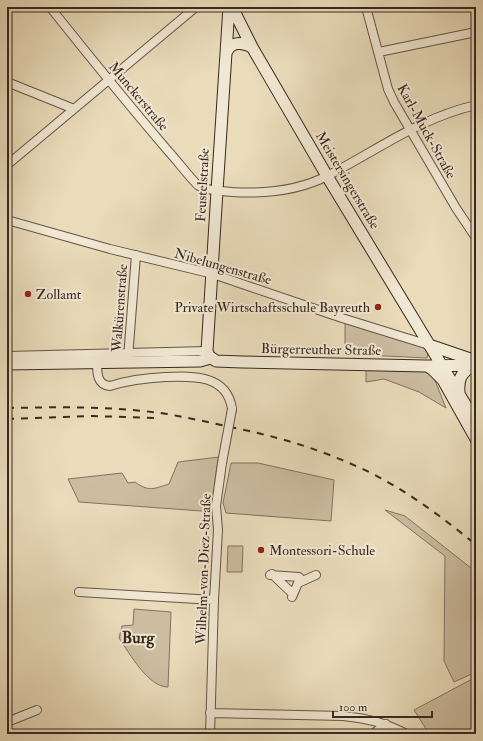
<svg xmlns="http://www.w3.org/2000/svg" width="483" height="741" font-family="'IM FELL Double Pica',serif">
  <style>
    .green { fill: #ccbda1; stroke: #827261 }
    .lines { fill: none; stroke-linecap: round; stroke-linejoin: round }
    .street-casing { stroke: #645548; stroke-width: 10 }
    .secondary-casing { stroke: #382821; stroke-width: 13 }
    .street { stroke: #f1e8d3; stroke-width: 8 }
    .secondary { stroke: #f1e8d3; stroke-width: 11 }
    .rail { stroke: #382821; stroke-width: 2; stroke-dasharray: 7 7; stroke-linecap: butt }
    .street-bridge-casing { stroke: #645548; stroke-width: 10; stroke-linecap: butt }
    .street-bridge { stroke: #f1e8d3; stroke-width: 8 }
    .poi-dot { fill: #8f2418; stroke: #f1e8d3; stroke-width: 1.5 }
    .labels { text-anchor: middle; stroke-width: 4; stroke-linejoin: round; paint-order: stroke }
    .street-label { font-size: 14px; fill: #382821; stroke: #f1e8d3 }
    .poi-label { font-size: 14px; fill: #382821; stroke: #f1e8d3; text-anchor: start }
    .quarter-label { font-size: 16px; font-weight: bold; fill: #382821; stroke: #f1e8d3 }
  </style>
  <rect width="100%" height="100%" fill="#eadcbb"/>
  <filter id="stains"><feTurbulence type="fractalNoise" baseFrequency=".005" numOctaves="4"/><feColorMatrix values="0 0 0 0 .2 0 0 0 0 .09 0 0 0 0 .02 0 0 0 .5 -.17"/></filter>
  <radialGradient id="worn" r=".72"><stop offset=".6" stop-color="#630" stop-opacity="0"/><stop offset="1" stop-color="#630" stop-opacity=".3"/></radialGradient>
  <path class="green" d="M345 322 429 347 427 358 345 354Z
    M366 367 420 368 434 378 446 408 419 392 384 379 366 382Z
    M219 457C215 475 213 494 215 512L79 502 68 479 122 473 128 483 135 482C149 492 153 489 169 484L178 462Z
    M231 463H258L334 480 331 521 226 513 223 503Z
    M385 510 405 516 476 572V672L454 682 444 661 445 556Z
    M228 546H243L242 572H227Z
    M134 609 171 612 168 687C148 687 130 654 119 638L122 626 133 625Z
    M476 677V734H425L428 732 414 710Z"/>
  <g class="lines">
    <g class="street-casing">
      <path id="street" d="M50 7C89 56 128 104 169 152 175 158 194 183 199 186 209 191 221 191 232 192 265 194 299 191 329 175 379 149 420 118 476 105
        M366 7 388 89 394 102 456 208 476 238
        M379 52 476 32
        M7 82 74 109
        M7 165 196 7
        M7 220 110 249 213 274 342 318 429 345
        M7 356 207 351
        M128 358 136 255
        M97 362C97 373 97 385 110 386 129 380 145 378 165 377 192 376 227 374 232 409
        M272 574 293 594
        M270 575 299 577 302 581
        M79 592 214 600
        M292 597 298 583 316 575
        M210 713 343 716C370 719 382 722 407 734
        M7 722 37 710
        M210 734 214 600 218 530 216 506 222 463
        M373 734 386 724"/>
    </g>
    <g class="secondary-casing">
      <path id="secondary" d="M229 7 217 191 207 351 209 356 216 361 242 362 426 366 476 365
        M232 7 252 47 327 176 476 422
        M226 53C231 41 242 42 252 47
        M429 345 476 361
        M7 364 200 361 211 358
        M427 366 432 369 443 380 476 439
        M459 392C458 379 461 373 472 366"/>
    </g>
    <use href="#street" class="street"/>
    <use href="#secondary" class="secondary"/>
    <path class="rail" d="M7 408C60 407 114 406 167 414 190 418 212 423 235 428 284 438 329 452 375 475 411 494 445 519 476 545
      M7 419 93 416 154 418"/>
    <g class="street-bridge-casing">
      <path id="street-bridge" d="M222 463 232 409"/>
    </g>
    <use href="#street-bridge" class="street-bridge"/>
  </g>
  <g class="poi-dot">
    <circle cx="28" cy="294" r="4"/>
    <circle cx="378" cy="307" r="4"/>
    <circle cx="261" cy="550" r="4"/>
  </g>
  <g class="labels">
    <g class="street-label">
      <text transform="translate(139 96) rotate(50)" y="5">Munckerstraße</text>
      <text transform="translate(427 131) rotate(61)" y="5">Karl-Muck-Straße</text>
      <text transform="translate(348 180) rotate(59)" y="5">Meistersingerstraße</text>
      <text transform="translate(202 185) rotate(-87)" y="5">Feustelstraße</text>
      <text transform="translate(223 266) rotate(16)" y="5">Nibelungenstraße</text>
      <text transform="translate(119 308) rotate(-86)" y="5">Walkürenstraße</text>
      <text transform="translate(321 349) rotate(1)" y="5">Bürgerreuther Straße</text>
      <text transform="translate(203 569) rotate(-88)" y="5">Wilhelm-von-Diez-Straße</text>
    </g>
    <g class="poi-label">
      <text x="36" y="299">Zollamt</text>
      <text x="370" y="312" text-anchor="end">Private Wirtschaftsschule Bayreuth</text>
      <text x="269" y="555">Montessori-Schule</text>
    </g>
    <g class="quarter-label">
      <text x="138" y="643">Burg</text>
    </g>
  </g>
  <rect width="483" height="741" fill="none" stroke="#eadcbb" stroke-width="24"/>
  <rect x="8" y="8" width="467" height="725" fill="none" stroke="#382821" stroke-width="2"/>
  <rect x="12" y="12" width="459" height="717" fill="none" stroke="#382821"/>
  <path d="M333 711v6h99v-6" fill="none" stroke="#382821" stroke-width="2"/>
  <text x="339" y="711" font-size="12" fill="#382821" stroke="#f1e8d3" stroke-width="3" paint-order="stroke">100 m</text>
  <rect width="100%" height="100%" filter="url(#stains)"/>
  <rect width="100%" height="100%" fill="url(#worn)"/>
</svg>
